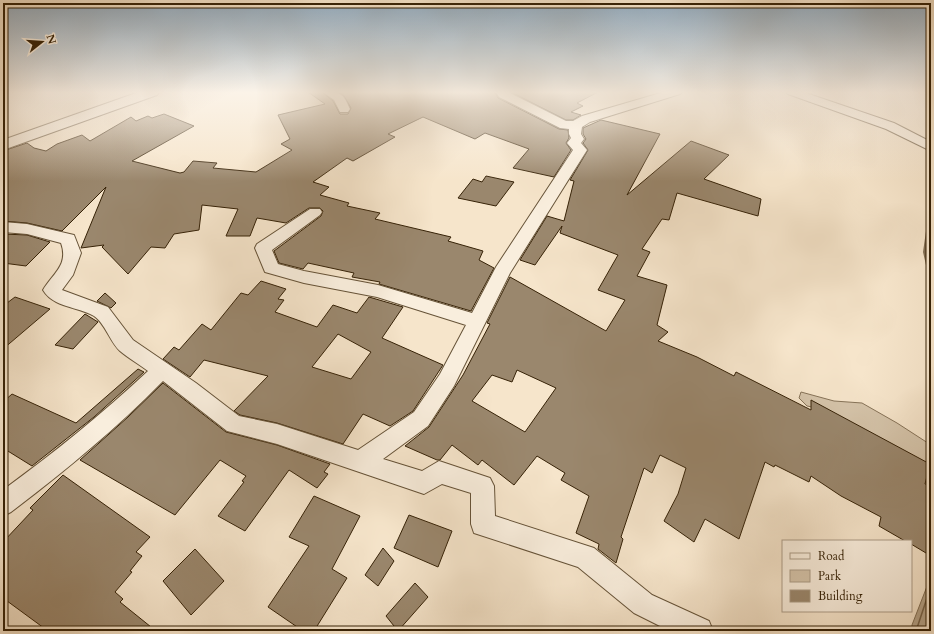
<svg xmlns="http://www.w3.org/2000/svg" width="934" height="634" font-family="Cardo,serif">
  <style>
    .green { fill: #d5c4aa; stroke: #867358 }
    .water { fill: #b5a388; stroke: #826f54 }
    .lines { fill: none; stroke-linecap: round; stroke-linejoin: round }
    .shore { stroke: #766248; stroke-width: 1.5 }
    .stream { fill: #826f54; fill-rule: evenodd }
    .building { fill: #9a876d; stroke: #362207; fill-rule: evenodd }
    .minor-casing { stroke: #665338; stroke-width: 2 }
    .tertiary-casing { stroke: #665338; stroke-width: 2 }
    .minor { fill: #f9eedd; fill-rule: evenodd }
    .tertiary { fill: #f9eedd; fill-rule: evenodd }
  </style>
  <rect width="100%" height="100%" fill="#f6e5cb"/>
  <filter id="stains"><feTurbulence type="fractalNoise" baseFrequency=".005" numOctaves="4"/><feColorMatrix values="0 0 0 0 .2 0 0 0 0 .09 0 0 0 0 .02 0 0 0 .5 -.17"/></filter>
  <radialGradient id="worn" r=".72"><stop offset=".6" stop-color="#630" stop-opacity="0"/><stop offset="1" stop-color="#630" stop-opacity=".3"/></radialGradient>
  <path class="green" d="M801 392 834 401 862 403 897 423 931 445V499L917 492 827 410 807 406 799 398Z"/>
  <path class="water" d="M931 576 930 631H912V625Z"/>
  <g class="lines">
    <path class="shore" d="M916 631 931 586"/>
    <path class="stream" d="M931 215V235L929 252 931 262V276L928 274 923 252 928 217Z"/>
  </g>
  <path class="building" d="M308 92H322L333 101 340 114H348L351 108 344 96 339 92H495L498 98 559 129 568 130 569 138 566 143 571 150 554 177 513 168 529 149 485 133 475 139 423 117 388 134 395 137 353 161 347 158 313 182 329 187 320 195 349 203 347 206 380 213 375 219 451 237 448 241 483 251 479 260 494 268 471 311 379 284 380 282 352 277 354 273 308 263 303 269 279 263 274 251 321 216 323 211 320 208H309L286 223 257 218 250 236H226L238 209 202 205 199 230 174 234 165 248 151 247 128 274 102 247 104 245 81 248 106 187 62 231 27 223 3 221V151L27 143 34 148 46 151 57 144 82 135 90 141 131 117 136 121 148 116 152 118 164 114 194 126 132 161 180 173 184 172 193 161 217 163 213 168 256 172 292 150 281 144 290 139 278 115 325 104Z
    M511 92H598L577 103 583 106 571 112 581 115 573 120H566Z
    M601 120 660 134 627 195 691 141 729 155 704 179 761 199 758 216 677 193 669 220 662 219 642 249 650 252 637 276 667 285 657 325 668 332 658 341 697 357 734 376 736 372 811 410V400L930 464 925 484 929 485 928 525 931 527V556L911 544V541H905L879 526 881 517 841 496 811 476 809 482 775 465 774 467 765 462 739 539 705 519 694 542 664 521 678 494 686 468 660 455 652 473 644 468 621 537 623 539 616 563 598 549 599 544 576 533 589 496 561 480 565 473 537 456 514 485 482 460 478 465 452 445 440 460H437L405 446 429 427 463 375 490 324 487 323 510 277 606 331 625 300 598 290 618 255 560 233 562 226 535 265 520 260 547 216 564 221 574 181 570 180 588 150 583 143 586 139 583 134V128ZM517 370 556 388 525 432 472 401 492 375 512 382Z
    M486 176 514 182 496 206 458 198 473 179 482 182Z
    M3 234 27 235 50 242 26 266 3 263Z
    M261 281 286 289 278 299 284 300 275 312 317 327 333 305 357 313 369 297 403 307 382 338 443 365 413 411 390 426 363 414 343 444 277 423 240 415 234 411 268 376 204 360 190 377 163 359 174 347 179 350 202 324 211 330 241 293 248 295ZM338 334 371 352 351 379 312 367Z
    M105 293 116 303 111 308 97 301Z
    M15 297 50 309 3 349V306Z
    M85 314 98 322 73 349 55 345Z
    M138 369 144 372 94 417 32 466 3 448V402L12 394 76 423Z
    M163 383 226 432 277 445 330 464 324 472 328 474 317 488 289 470 245 531 218 516 244 482 242 481 246 476 220 460 175 515 80 460 128 417Z
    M63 475 150 537 136 552 142 556 130 571 132 572 115 592 123 599 120 602 156 631H48L3 598V542L33 510 30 508Z
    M314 496 360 516 332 569 347 578 314 631H303L268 607 309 546 289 537Z
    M409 515 452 531 438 567 394 548Z
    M383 548 394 561 378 586 365 575Z
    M195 549 224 581 191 615 163 581Z
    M415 583 428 597 398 631 386 616Z"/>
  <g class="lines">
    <g class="minor-casing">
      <path id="minor" d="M323 92C341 92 343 93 350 109L348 112H340L334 100Z
        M496 92H508L566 121H573L582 116 664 92H682L680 94 590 122 582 127 581 134 584 139 581 143 587 150 510 273 454 386 428 426 383 459 422 471 439 461 490 478 494 486 495 516 594 548 652 595 709 621 713 631H670L634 613 578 567 474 533 471 524V493L442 484 424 494 277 444 227 431 163 381C116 429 65 471 11 512L3 516V490C54 453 102 414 148 371 139 364 128 358 120 351 110 342 105 323 94 316 77 306 54 308 43 290 53 273 69 265 61 243L27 234 3 232V222L27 224 74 235 81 253 73 275 62 290 108 307 133 340 196 383 239 416 277 424 358 450 414 412 440 374 466 325 377 297 304 283 265 272 255 248 257 244 310 209H320L322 212 320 215 272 250 278 264 304 271 378 285 472 313 496 267 573 150 567 143 571 138 569 134V129L560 128 499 97Z
        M786 92H803L894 123 931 142V151L886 129 788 94Z"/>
    </g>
    <g class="tertiary-casing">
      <path id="tertiary" d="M139 92H159L157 95 3 150V140Z"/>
    </g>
    <use href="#minor" class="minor"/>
    <use href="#tertiary" class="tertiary"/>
  </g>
  <linearGradient id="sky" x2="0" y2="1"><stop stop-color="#93adc2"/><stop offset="0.51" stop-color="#fbf3e8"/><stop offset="1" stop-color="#fbf3e8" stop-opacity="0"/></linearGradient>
  <rect width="934" height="181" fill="url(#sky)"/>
  <rect width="934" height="634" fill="none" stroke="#f6e5cb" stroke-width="16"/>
  <rect x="4" y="4" width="926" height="626" fill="none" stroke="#362207" stroke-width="2"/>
  <rect x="8" y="8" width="918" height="618" fill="none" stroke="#362207"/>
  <rect x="782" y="540" width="130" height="72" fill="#f9eedd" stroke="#ab9c87"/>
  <rect x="790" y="553" width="20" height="6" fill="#f9eedd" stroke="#ab9c87"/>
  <text x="818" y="560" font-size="12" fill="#362207">Road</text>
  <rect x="790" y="570" width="20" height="12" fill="#d5c4aa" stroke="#ab9c87"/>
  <text x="818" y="580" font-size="12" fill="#362207">Park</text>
  <rect x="790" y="590" width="20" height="12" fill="#9a876d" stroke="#ab9c87"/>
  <text x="818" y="600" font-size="12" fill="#362207">Building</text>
  <g transform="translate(42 42) rotate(73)" stroke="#f9eedd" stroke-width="3" paint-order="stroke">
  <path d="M0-3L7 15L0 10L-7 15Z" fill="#362207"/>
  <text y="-6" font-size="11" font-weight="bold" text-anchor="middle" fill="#362207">N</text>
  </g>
  <rect width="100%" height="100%" filter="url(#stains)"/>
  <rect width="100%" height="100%" fill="url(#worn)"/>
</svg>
